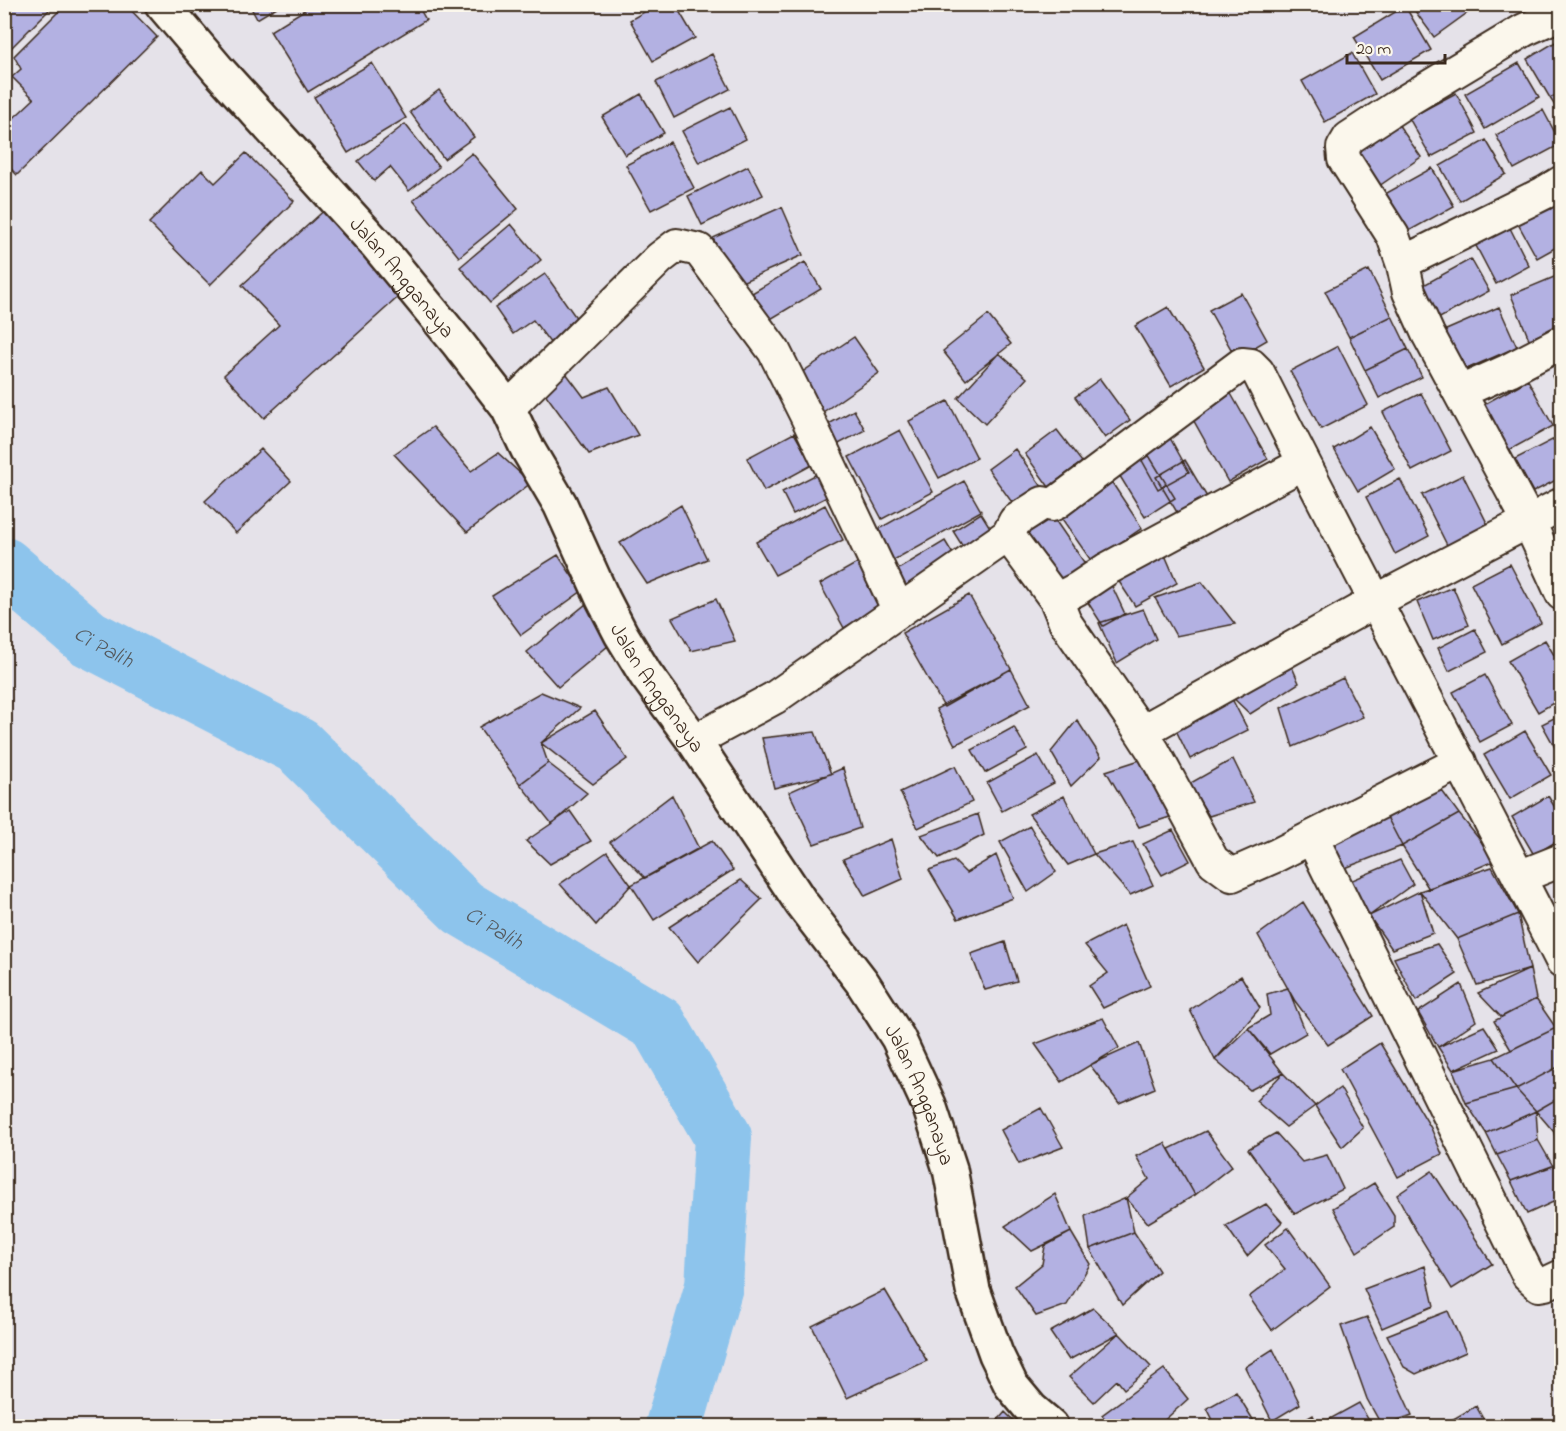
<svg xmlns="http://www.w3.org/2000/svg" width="1566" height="1431" font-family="'Indie Flower',sans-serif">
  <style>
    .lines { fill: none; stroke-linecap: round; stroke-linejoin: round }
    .river { stroke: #8dc4ec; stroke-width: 58 }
    .building { fill: #b3b1e2; stroke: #3b2a1e; stroke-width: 1.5 }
    .minor-casing { stroke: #3b2a1e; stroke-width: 36 }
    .tertiary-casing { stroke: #3b2a1e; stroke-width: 38 }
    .minor { stroke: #fbf7ec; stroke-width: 32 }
    .tertiary { stroke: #fbf7ec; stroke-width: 33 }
    .labels { text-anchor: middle; stroke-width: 5; stroke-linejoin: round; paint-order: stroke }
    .street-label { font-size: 21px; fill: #3b2a1e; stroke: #fbf7ec }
    .water-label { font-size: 22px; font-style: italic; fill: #54585c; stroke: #fbf7ec }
  </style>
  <rect width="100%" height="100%" fill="#e5e2e9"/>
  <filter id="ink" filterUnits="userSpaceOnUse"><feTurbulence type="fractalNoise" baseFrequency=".0167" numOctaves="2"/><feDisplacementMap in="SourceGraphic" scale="12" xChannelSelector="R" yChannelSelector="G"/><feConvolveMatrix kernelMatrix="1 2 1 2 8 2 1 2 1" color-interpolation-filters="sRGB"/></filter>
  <g filter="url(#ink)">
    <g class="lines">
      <path class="river" id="s1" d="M4 566 88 638 298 746 463 908 658 1024 723 1137 714 1286 674 1426"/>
    </g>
    <path class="building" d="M4 4H55L4 55Z
      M66 4H125L157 37 17 175 4 162V127L34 99 12 77 21 69 14 56Z
      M249 4H282L257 19Z
      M314 4H417L426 20 308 92 270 31Z
      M658 4H675L695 38 653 61 630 20Z
      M1416 4H1471L1474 8 1434 37 1412 7Z
      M1405 6 1431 50 1380 80 1354 37Z
      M1562 38V92L1550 98 1527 59Z
      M1352 53 1375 94 1325 122 1302 81Z
      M712 54 730 89 674 118 656 82Z
      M372 63 406 118 348 153 314 97Z
      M1519 63 1539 97 1485 129 1465 94Z
      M439 90 474 137 444 159 410 112Z
      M1562 92V117L1550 98Z
      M1456 93 1477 133 1431 157 1409 118Z
      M641 94 664 133 625 155 602 117Z
      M730 107 746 139 699 163 682 131Z
      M1543 110 1561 144 1514 169 1496 135Z
      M405 124 439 167 409 191 390 167 374 181 358 161Z
      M1398 124 1421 157 1379 186 1356 153Z
      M1486 140 1506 174 1460 201 1440 166Z
      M670 142 694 188 651 210 626 165Z
      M246 153 294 201 210 285 149 223 202 170 215 183Z
      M472 153 518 209 459 257 413 200Z
      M748 166 763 195 702 225 688 196Z
      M1432 168 1454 206 1407 232 1385 194Z
      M1562 197V244L1537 258 1517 222Z
      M329 206 405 291 264 418 224 375 279 325 242 285Z
      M782 207 803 255 735 285 713 238Z
      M511 224 541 260 490 303 460 267Z
      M1508 224 1529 266 1496 284 1474 242Z
      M1471 259 1489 291 1438 319 1420 287Z
      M805 262 821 289 769 320 752 293Z
      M1369 270 1392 316 1349 337 1325 291Z
      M545 274 580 323 551 344 533 320 513 334 495 308Z
      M1559 275 1562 280V326L1529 339 1511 295Z
      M1241 293 1267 340 1236 358 1209 310Z
      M1168 307 1204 367 1171 386 1135 326Z
      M1499 307 1517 347 1455 374 1437 334Z
      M988 315 1011 344 966 380 943 351Z
      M1392 316 1408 349 1365 370 1349 337Z
      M854 337 879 373 823 412 798 375Z
      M1338 346 1368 405 1321 429 1290 371Z
      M1408 349 1422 377 1379 398 1365 370Z
      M999 353 1027 378 985 424 958 398Z
      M1562 372V396L1552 376Z
      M566 373 584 397 609 387 638 435 589 454 541 388Z
      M1100 379 1130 420 1105 438 1075 397Z
      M1528 380 1553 426 1504 453 1479 407Z
      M1230 392 1268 459 1228 482 1190 414Z
      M1421 393 1451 451 1412 471 1383 412Z
      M948 401 977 458 939 478 909 421Z
      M854 410 865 430 835 446 825 426Z
      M433 427 471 471 498 453 531 483 467 532 394 454Z
      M1370 427 1395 469 1358 491 1334 449Z
      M900 430 933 492 882 519 849 457Z
      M1057 430 1082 462 1049 487 1025 454Z
      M794 433 812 465 764 491 747 458Z
      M1562 435V477L1533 492 1515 459Z
      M1170 438 1189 472 1158 489 1139 455Z
      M261 449 291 481 236 533 205 501Z
      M1015 449 1048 495 1021 515 988 469Z
      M1148 454 1175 498 1145 517 1118 473Z
      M1185 460 1207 497 1178 514 1156 477Z
      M817 474 829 496 793 514 782 492Z
      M1463 475 1489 527 1448 547 1422 495Z
      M1109 478 1142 528 1092 562 1058 513Z
      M1400 479 1429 536 1395 554 1366 497Z
      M964 481 981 511 892 561 875 531Z
      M681 505 707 559 647 584 620 543Z
      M825 505 843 540 775 575 756 542Z
      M981 513 996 537 968 555 953 531Z
      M1051 514 1086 565 1056 585 1022 534Z
      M945 541 959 564 909 594 895 571Z
      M1162 548 1177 583 1135 606 1114 574Z
      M558 555 582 591 521 635 492 596Z
      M859 562 883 605 844 628 820 584Z
      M1510 564 1541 623 1502 644 1471 584Z
      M1202 582 1235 624 1176 636 1155 598Z
      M1111 584 1125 614 1103 626 1087 601Z
      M1453 587 1469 625 1433 640 1417 602Z
      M969 595 1011 669 944 707 902 633Z
      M716 599 735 641 691 651 672 618Z
      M591 600 614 641 558 687 527 652Z
      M1143 609 1156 639 1117 663 1099 623Z
      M1475 629 1487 652 1449 671 1438 648Z
      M1545 640 1562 668V698L1538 712 1508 661Z
      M1289 660 1299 683 1250 714 1230 695Z
      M1011 669 1030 705 955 745 936 709Z
      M1485 675 1512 725 1480 742 1453 692Z
      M1343 678 1363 717 1293 747 1281 708Z
      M541 692 580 708 541 743 548 763 520 784 479 727Z
      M1230 695 1248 730 1190 759 1173 724Z
      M595 711 627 759 593 784 541 743Z
      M1562 714V760L1542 724Z
      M1077 720 1101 757 1071 786 1051 752Z
      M1014 727 1027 750 985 773 972 750Z
      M1525 731 1551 775 1510 799 1484 755Z
      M815 732 831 774 774 788 762 738Z
      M1038 755 1054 783 1002 811 987 783Z
      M1146 758 1176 815 1139 827 1106 771Z
      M1233 759 1254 802 1209 816 1189 784Z
      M548 763 587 793 552 824 520 784Z
      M955 766 972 802 918 828 900 792Z
      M843 768 860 828 814 844 789 792Z
      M1437 784 1459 814 1402 846 1386 815Z
      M672 795 699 849 645 878 610 842Z
      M1064 796 1094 854 1068 865 1029 814Z
      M1548 796 1562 819V838L1534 855 1512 817Z
      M570 811 591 841 550 864 526 841Z
      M978 814 984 835 939 858 921 835Z
      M1459 814 1496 860 1429 889 1402 846Z
      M1386 815 1402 846 1345 868 1332 845Z
      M1030 826 1056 872 1028 892 1000 842Z
      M1173 830 1190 861 1162 875 1143 844Z
      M891 839 903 879 865 896 843 859Z
      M712 841 733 870 654 920 631 885Z
      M1133 842 1153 885 1130 895 1094 854Z
      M607 852 631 885 596 925 560 884Z
      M996 855 1013 898 958 919 929 870 954 861 966 873Z
      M1400 860 1413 884 1369 916 1350 881Z
      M1492 867 1518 914 1457 939 1420 891Z
      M741 880 762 899 698 962 669 927Z
      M1420 891 1433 933 1392 949 1369 916Z
      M1303 902 1373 1016 1328 1045 1295 1001 1258 935Z
      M1518 914 1530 969 1477 985 1457 939Z
      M1123 925 1150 986 1103 1008 1089 986 1108 973 1085 945Z
      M1005 942 1017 981 985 990 971 954Z
      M1437 944 1457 974 1416 1001 1394 958Z
      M1530 969 1536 999 1501 1017 1478 993Z
      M1241 976 1260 1008 1215 1060 1190 1010Z
      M1461 984 1476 1021 1438 1047 1418 1012Z
      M1288 988 1306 1033 1270 1054 1248 1028 1270 1015 1267 994Z
      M1536 999 1556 1028 1511 1050 1494 1021Z
      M1103 1018 1119 1048 1062 1082 1035 1044Z
      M1484 1026 1499 1049 1453 1070 1438 1047Z
      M1248 1028 1283 1073 1250 1090 1215 1060Z
      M1556 1028 1562 1039V1065L1516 1089 1494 1058Z
      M1139 1043 1155 1088 1119 1103 1090 1065Z
      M1380 1043 1431 1128 1442 1154 1398 1177 1340 1069Z
      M1494 1058 1516 1089 1466 1103 1453 1070Z
      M1562 1065V1096L1536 1111 1516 1089Z
      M1283 1073 1315 1106 1286 1127 1256 1101Z
      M1340 1088 1363 1128 1342 1147 1315 1106Z
      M1516 1089 1536 1111 1486 1133 1466 1103Z
      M1562 1096V1129L1554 1132 1536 1111Z
      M1041 1108 1063 1147 1019 1164 1001 1130Z
      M1536 1111 1538 1140 1497 1155 1486 1133Z
      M1562 1129V1163H1560L1554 1132Z
      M1206 1131 1232 1166 1195 1195 1169 1149Z
      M1276 1133 1302 1162 1327 1155 1343 1189 1295 1214 1248 1149Z
      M1538 1140 1553 1166 1511 1181 1497 1155Z
      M1165 1143 1195 1195 1148 1223 1126 1198 1149 1179 1136 1156Z
      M1560 1163 1562 1198 1527 1214 1511 1181Z
      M1432 1171 1492 1264 1452 1289 1415 1229 1397 1195Z
      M1374 1183 1394 1215V1227L1357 1252 1333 1208Z
      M1055 1194 1071 1232 1032 1251 1005 1226Z
      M1126 1198 1134 1232 1090 1249 1085 1216Z
      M1266 1204 1282 1222 1247 1256 1226 1226Z
      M1288 1228 1330 1286 1272 1330 1249 1297 1285 1269 1265 1245Z
      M1071 1232 1090 1264 1067 1305 1036 1316 1015 1286 1042 1264 1045 1246Z
      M1134 1232 1159 1271 1122 1305 1090 1249Z
      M1425 1266 1434 1306 1382 1328 1364 1289Z
      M885 1290 927 1361 847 1398 812 1326Z
      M1093 1308 1119 1333 1069 1360 1050 1332Z
      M1448 1311 1466 1352 1416 1374 1404 1367 1387 1335Z
      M1367 1317 1412 1415 1382 1426 1367 1399 1341 1326Z
      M1119 1333 1151 1367 1124 1389 1117 1380 1094 1402 1069 1377Z
      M1273 1349 1300 1404 1272 1421 1245 1367Z
      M1164 1369 1188 1399 1158 1426H1143L1133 1419 1130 1426H1111L1102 1415Z
      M1236 1392 1257 1426H1216L1207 1408Z
      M1359 1403 1372 1426H1328L1326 1421Z
      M1476 1406 1487 1426H1441Z
      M1005 1412 1019 1426H993Z
      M1313 1415 1318 1426H1294Z"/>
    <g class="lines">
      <g class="minor-casing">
        <path id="minor" d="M1562 13 1524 30 1404 102 1349 138 1343 148 1344 159 1393 236 1403 265 1412 258 1544 193 1562 182
          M1403 265 1409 292 1428 334 1529 522 1562 594
          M1460 392 1509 370 1562 342
          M508 408 660 258 677 245 699 250 774 351 806 415 899 611
          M1304 463 1107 569 1077 589 1056 600 1065 622 1141 732 1154 752 1213 861 1232 875 1275 856 1460 762
          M1056 600 1008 535 1015 521 1043 503 1052 505 1056 503 1242 364 1251 365 1258 372C1357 570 1462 764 1562 961
          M1141 732 1376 601 1562 504
          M694 741 774 698 1008 535
          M1312 838 1528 1275 1539 1285 1545 1284 1562 1276
          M1519 877 1562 860"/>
      </g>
      <g class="tertiary-casing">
        <g id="tertiary">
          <path id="s2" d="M162 4 219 71 377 245 457 342 508 408 527 448 560 504 603 599 621 634 646 675 694 741 802 904 862 982 898 1038 929 1105 950 1169 973 1290 996 1354 1011 1385 1031 1409 1051 1426"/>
        </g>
      </g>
      <use href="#minor" class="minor"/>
      <use href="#tertiary" class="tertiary"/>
    </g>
  </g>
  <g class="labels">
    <g class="street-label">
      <text dy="7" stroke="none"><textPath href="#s2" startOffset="364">Jalan Angganaya</textPath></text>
      <text dy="7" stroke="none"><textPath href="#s2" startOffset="850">Jalan Angganaya</textPath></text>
      <text dy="7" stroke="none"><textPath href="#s2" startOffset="1336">Jalan Angganaya</textPath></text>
    </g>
    <g class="water-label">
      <text dy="8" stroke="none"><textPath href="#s1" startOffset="129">Ci Palih</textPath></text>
      <text dy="8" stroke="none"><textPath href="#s1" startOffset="615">Ci Palih</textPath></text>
    </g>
  </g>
  <rect width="1566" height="1431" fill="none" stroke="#fbf7ec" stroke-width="24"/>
  <rect x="12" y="12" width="1542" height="1407" fill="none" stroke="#3b2a1e" stroke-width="2" filter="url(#ink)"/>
  <path d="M1347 54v9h98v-9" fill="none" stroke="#3b2a1e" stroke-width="3"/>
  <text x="1356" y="54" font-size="18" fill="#3b2a1e" stroke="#fbf7ec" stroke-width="4.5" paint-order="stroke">20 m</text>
</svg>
